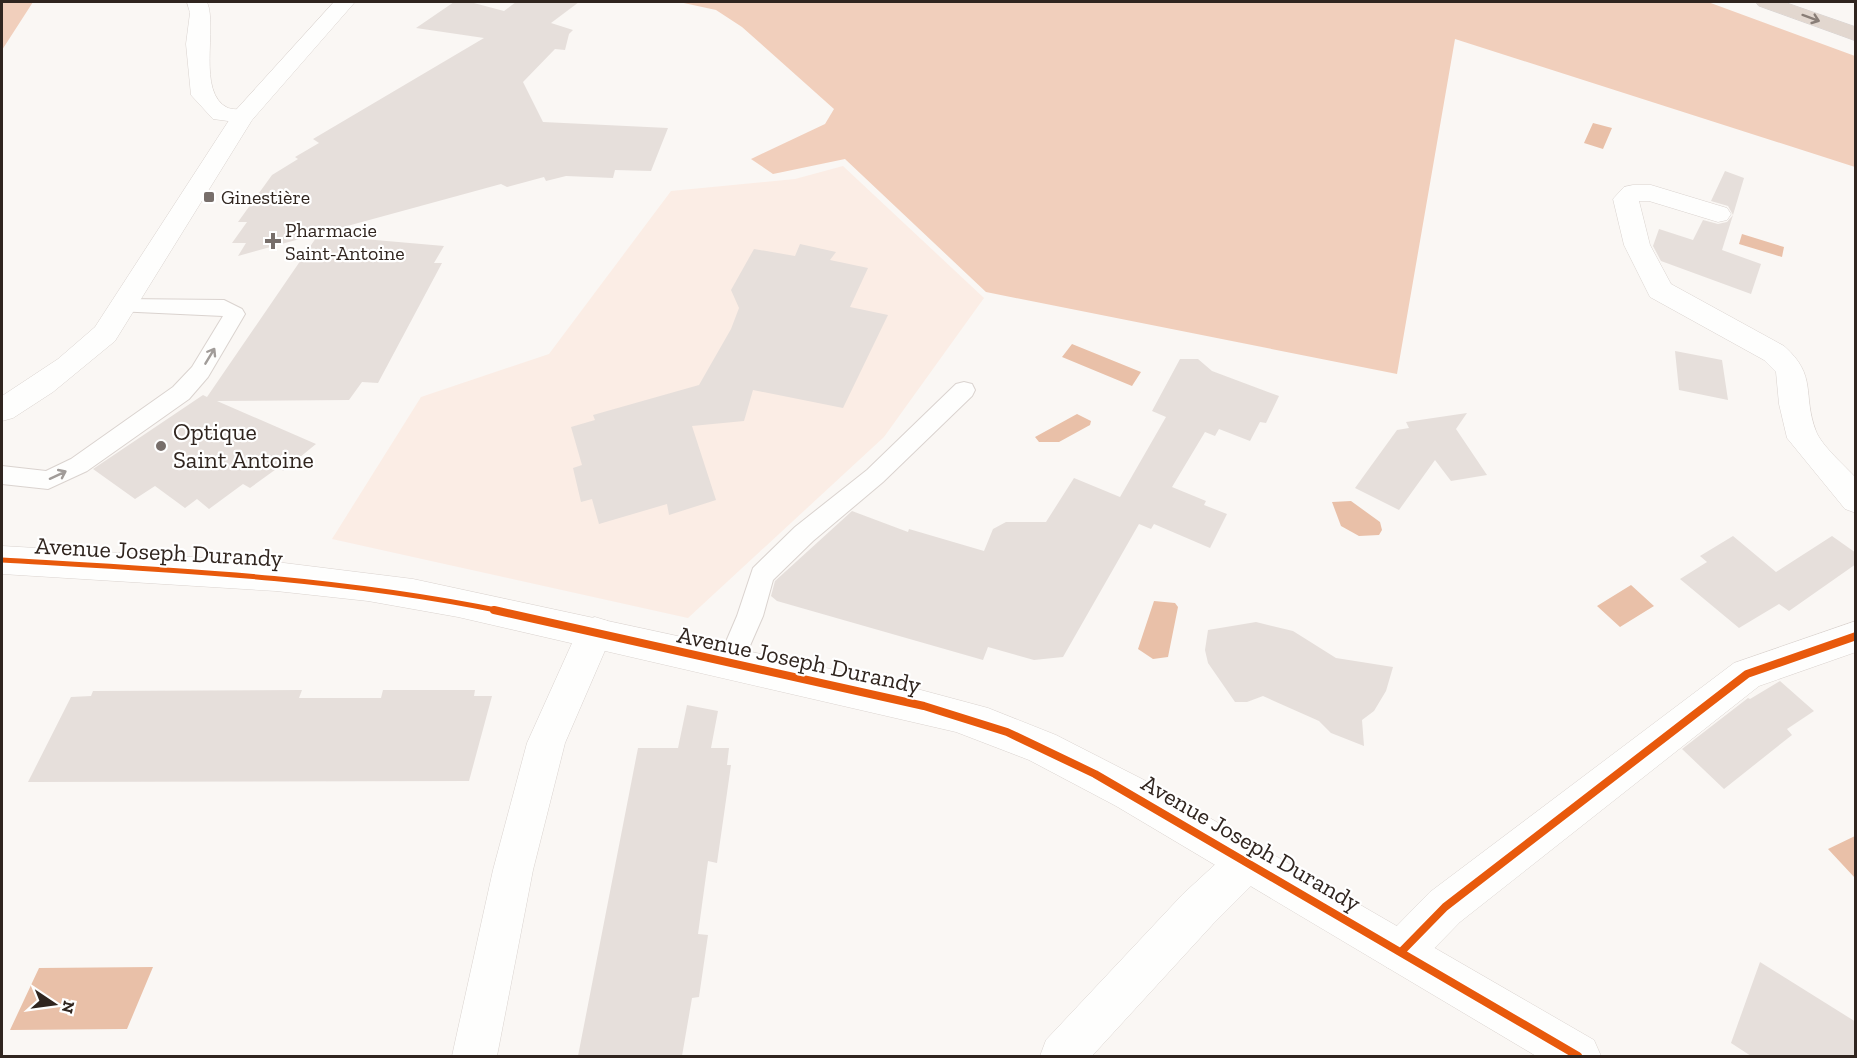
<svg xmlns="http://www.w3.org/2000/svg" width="1857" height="1058" font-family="'Zilla Slab',serif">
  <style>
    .built { fill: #fbede5 }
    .forest { fill: #f1cfbc }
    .water { fill: #e9c0a8 }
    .building { fill: #e6dfdb }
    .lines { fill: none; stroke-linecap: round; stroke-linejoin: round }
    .service-casing { stroke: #dad3cf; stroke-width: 2 }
    .minor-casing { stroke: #dad3cf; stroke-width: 1 }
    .tertiary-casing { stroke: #dad3cf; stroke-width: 1 }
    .motorway-casing { stroke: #d8d4d3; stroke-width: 1 }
    .service { fill: #fefefd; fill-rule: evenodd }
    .minor { fill: #fefefd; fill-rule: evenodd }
    .tertiary { fill: #fefefd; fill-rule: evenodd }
    .motorway { fill: #e2d7cf; fill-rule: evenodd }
    .cycleway-far1-casing { stroke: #fff; stroke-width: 9 }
    .cycleway-casing { stroke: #fff; stroke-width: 11 }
    .cycleway-far1 { stroke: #e8590c; stroke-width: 5 }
    .cycleway { stroke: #e8590c; stroke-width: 8 }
    .oneway { stroke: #897e77 }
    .oneway2 { stroke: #a19c99 }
    .poi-dot { fill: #776e6a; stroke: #fff; stroke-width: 2 }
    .labels { text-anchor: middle; stroke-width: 4.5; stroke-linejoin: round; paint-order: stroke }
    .far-poi-label { font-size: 20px; fill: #30251f; stroke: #fff; text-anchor: start }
    .poi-label { font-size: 24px; fill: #30251f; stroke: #fff; text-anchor: start }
    .street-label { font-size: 24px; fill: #30251f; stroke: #fff }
  </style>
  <rect width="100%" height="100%" fill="#faf7f4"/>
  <path class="built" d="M843 166 984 298 884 437 688 618 332 539 421 397 549 354 671 191 795 179Z"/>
  <path class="forest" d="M2 2H33L2 50Z
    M679 2H1708L1855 56V167L1455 39 1397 374 986 292 845 159 773 174 751 159 825 124 834 109 742 27 716 10Z"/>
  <path class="water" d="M1593 123 1612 128 1603 149 1584 143Z
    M1742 234 1784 247 1782 257 1739 244Z
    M1072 344 1141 372 1132 386 1062 357Z
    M1077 414 1091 421 1090 425 1059 442H1039L1035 437Z
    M1351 501 1380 522 1382 530 1379 535 1359 536 1341 526 1332 502Z
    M1631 585 1654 606 1620 627 1597 606Z
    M1154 601 1175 603 1178 607 1168 657 1153 659 1138 649Z
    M1855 836 1856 878H1855L1828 849Z
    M153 967 127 1029 10 1030 39 968Z"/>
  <path class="building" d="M454 2H470L504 11 516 2H579L551 23 573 30 569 34 565 50 555 49 523 82 543 122 668 128 651 171 615 170 613 178 566 176 546 181 544 177 507 187 501 184 238 256 246 243H232L247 222H238L272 175 298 159 295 157 319 143 313 139 484 38 416 28Z
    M1725 171 1744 178 1733 215 1728 206 1711 201Z
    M1733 215 1722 250 1761 264 1751 294 1661 261 1653 246 1659 229 1693 240 1703 220 1718 224 1727 222Z
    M318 235 444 246 434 263H442L378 383 362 382 349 400 217 401 316 444 283 471 279 467 250 488 243 484 209 509 197 499 185 508 155 486 135 499 93 469 203 395 207 397Z
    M800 244 836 252 830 260 868 268 850 307 888 315 843 408 753 390 744 421 692 426 716 500 669 515 667 504 599 524 592 499 581 502 573 468 582 465 571 427 595 420 593 415 699 385 731 329 739 308 731 290 754 249 795 256Z
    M1675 351 1722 360 1728 400 1679 390Z
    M1180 359H1198L1212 371 1279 396 1266 423 1260 422 1250 441 1219 429 1215 436 1205 432 1172 487 1206 501 1204 505 1227 514 1210 548 1154 524 1151 529 1139 524 1063 657 1034 660 988 647 983 660 777 601 771 596 775 581 852 511 908 532 909 529 984 551 993 529 1006 522H1046L1074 478 1120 497 1166 417 1152 411Z
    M1467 413 1456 429 1487 475 1451 481 1435 460 1399 510 1355 488 1397 430 1409 428 1406 422Z
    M1733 536 1776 572 1832 536 1856 553V564L1789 611 1779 604 1739 628 1680 579 1707 562 1700 556Z
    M1256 622 1293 631 1336 658 1393 667 1386 691 1374 711 1362 720 1364 746 1331 733 1319 721 1263 696 1247 702H1235L1208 663 1205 650 1208 630Z
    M1780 681 1814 711 1787 729 1792 735 1724 789 1682 749 1748 698 1750 699Z
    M302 690 299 698H381L383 690H475L474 696H492L469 781 28 782 71 697 91 696 93 691Z
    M687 705 718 711 711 748H729L727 765H731L717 863 708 861 698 934 708 935 699 997 692 998 682 1056H578L638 748H678Z
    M1760 962 1856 1022V1056H1751L1731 1043Z"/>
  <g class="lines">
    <g class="service-casing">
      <path id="service" d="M123 299 224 300 242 309 245 314 208 377 189 399 87 471 48 489 2 484V466L46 471 71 459 173 387 192 367 223 316 116 311 113 306 116 301Z
        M964 382 972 384 975 390 972 396 883 482 813 541 773 580 763 616 738 673 729 677 720 673 716 665 737 616 753 568 795 527 867 470 956 384Z"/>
    </g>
    <g class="minor-casing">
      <path id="minor" d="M187 2H207C218 27 196 93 228 108 234 110 244 109 251 111L255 116 251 121 243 123 213 119 191 95 186 44 190 13Z
        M1633 185H1651L1727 208 1731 214 1727 220 1718 222 1649 201H1639L1650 245 1671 284 1784 346C1818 376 1802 394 1816 431 1821 445 1845 466 1856 478V513L1845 509 1787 438 1779 404 1776 372 1764 360 1650 297 1624 245 1613 199 1624 187Z
        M595 617 608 621 613 632 565 743 533 870 497 1056H452L493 870 527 743 582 621Z
        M1856 621V652L1759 686 1460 922 1416 967 1401 973 1386 967 1380 952 1386 937 1430 892 1734 663Z
        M1248 841 1262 847 1268 861 1262 875 1213 924 1092 1056H1040L1046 1040 1183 894 1234 847Z"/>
    </g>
    <g class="tertiary-casing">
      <path id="tertiary" d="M334 2H355L252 120 115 341 53 392 13 418 2 421V396L58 359 95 327 235 111Z
        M2 546 276 562 413 579 891 682 988 708 1056 735 1144 780 1594 1040 1601 1056H1536L1116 806 1029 760 956 732 458 617 368 601 276 591 2 574Z"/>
    </g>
    <g class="motorway-casing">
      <path id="motorway" d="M1756 2H1784L1856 27V41L1759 6Z"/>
    </g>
    <use href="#service" class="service"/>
    <use href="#minor" class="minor"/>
    <use href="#tertiary" class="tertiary"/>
    <use href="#motorway" class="motorway"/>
    <g class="cycleway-far1-casing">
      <path id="cycleway-far1" d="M2 560C172 570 334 577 501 611"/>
    </g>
    <g class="cycleway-casing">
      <path id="cycleway" d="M494 610 924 706 1007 732 1095 774 1578 1056
        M1401 952 1445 907 1747 674 1856 636"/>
    </g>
    <use href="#cycleway-far1" class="cycleway-far1"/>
    <use href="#cycleway" class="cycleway"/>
  </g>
  <defs><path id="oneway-shaft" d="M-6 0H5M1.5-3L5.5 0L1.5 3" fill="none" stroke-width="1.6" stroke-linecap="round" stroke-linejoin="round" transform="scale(1.5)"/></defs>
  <use class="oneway" href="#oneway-shaft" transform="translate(1811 18) rotate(20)"/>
  <g class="oneway2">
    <use href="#oneway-shaft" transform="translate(210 356) rotate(-59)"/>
    <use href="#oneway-shaft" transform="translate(58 475) rotate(-25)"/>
  </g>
  <g class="poi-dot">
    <rect x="203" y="191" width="12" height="12" rx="3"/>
    <path d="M270 232h6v6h6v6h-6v6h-6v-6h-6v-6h6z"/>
    <circle cx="161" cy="446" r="6"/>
  </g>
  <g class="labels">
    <g class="far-poi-label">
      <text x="221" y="204">Ginestière</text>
      <text x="285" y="237">Pharmacie<tspan x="285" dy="23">Saint-Antoine</tspan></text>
    </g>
    <g class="poi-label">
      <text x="173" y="440">Optique<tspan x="173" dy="28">Saint Antoine</tspan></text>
    </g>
    <g class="street-label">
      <text transform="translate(159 552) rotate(3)" y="8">Avenue Joseph Durandy</text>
      <text transform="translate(799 660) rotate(12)" y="8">Avenue Joseph Durandy</text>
      <text transform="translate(1251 843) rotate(30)" y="8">Avenue Joseph Durandy</text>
    </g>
  </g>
  <rect width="1857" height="1058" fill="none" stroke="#30251f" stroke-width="6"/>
  <g transform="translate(54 1004) rotate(103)" stroke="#ffffff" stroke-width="4.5" paint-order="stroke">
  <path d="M0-4.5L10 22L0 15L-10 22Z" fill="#30251f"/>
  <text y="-9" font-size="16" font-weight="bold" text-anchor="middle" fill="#30251f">N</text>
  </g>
</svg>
